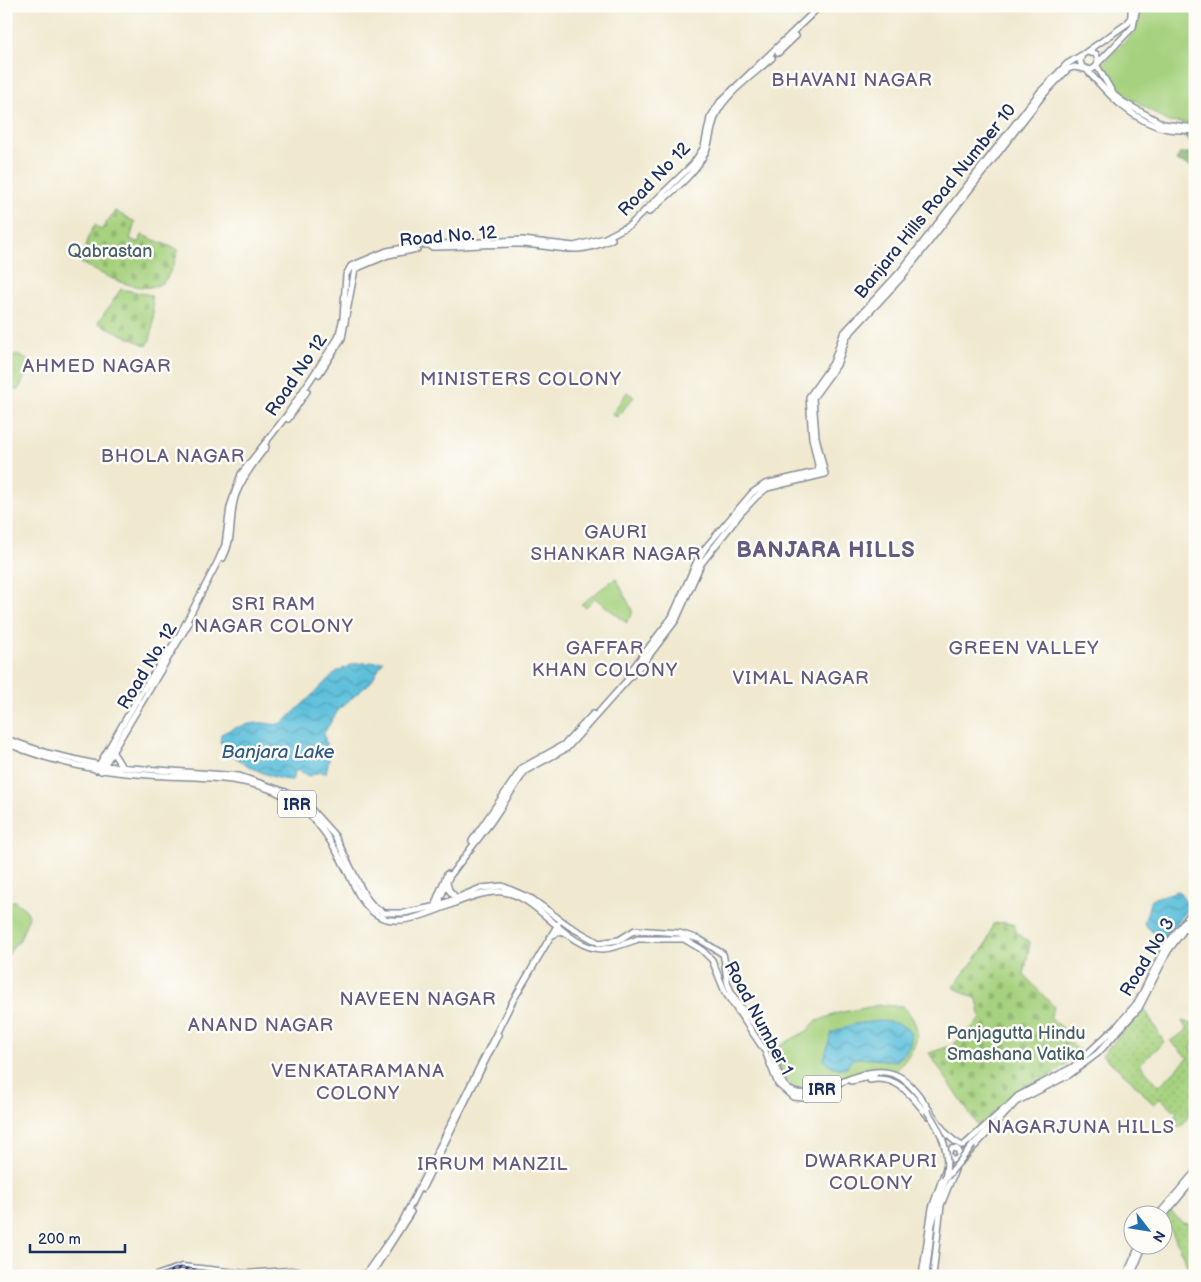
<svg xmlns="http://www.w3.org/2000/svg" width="1201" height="1282" font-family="'Balsamiq Sans',sans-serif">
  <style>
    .grass { fill: url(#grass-dots); stroke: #60806e }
    .forest { fill: url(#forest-crowns); stroke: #507166 }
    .cemetery { fill: url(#cemetery-stones); stroke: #60806e }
    .green { fill: #a6d17e; stroke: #60806e }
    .water { fill: url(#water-waves); stroke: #3c789c }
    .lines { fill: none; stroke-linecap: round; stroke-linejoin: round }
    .major-casing { stroke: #868c97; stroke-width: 8 }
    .highway-casing { stroke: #868c97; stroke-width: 9 }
    .major { stroke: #fff; stroke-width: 5 }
    .highway { stroke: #fff; stroke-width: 6 }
    .rail-casing { stroke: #1b2f5e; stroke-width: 3 }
    .rail { stroke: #fdfcf7; stroke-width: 1; stroke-dasharray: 4; stroke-linecap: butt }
    .major-bridge-casing { stroke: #868c97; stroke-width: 8; stroke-linecap: butt }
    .major-bridge { stroke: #fff; stroke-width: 5 }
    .labels { text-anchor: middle; stroke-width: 5; stroke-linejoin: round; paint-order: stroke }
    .shield { fill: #fdfcf7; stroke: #5f6c8c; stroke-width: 1 }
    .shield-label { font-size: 16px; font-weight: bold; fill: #1b2f5e }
    .street-label { font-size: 18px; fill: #1b2f5e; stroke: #fdfcf7 }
    .park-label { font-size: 18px; fill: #456068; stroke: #fdfcf7 }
    .neighbourhood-label { font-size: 19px; letter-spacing: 1px; fill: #645b81; stroke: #fdfcf7 }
    .water-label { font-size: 19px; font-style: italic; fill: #2f5a84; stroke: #fdfcf7 }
    .district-label { font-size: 22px; font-weight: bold; letter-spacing: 1px; fill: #645b81; stroke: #fdfcf7 }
  </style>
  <defs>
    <pattern id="grass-dots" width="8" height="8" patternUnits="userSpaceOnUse" patternTransform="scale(1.25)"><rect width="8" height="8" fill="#a6d17e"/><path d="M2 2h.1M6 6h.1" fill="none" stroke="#8eb46f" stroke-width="1.8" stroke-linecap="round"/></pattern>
    <pattern id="forest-crowns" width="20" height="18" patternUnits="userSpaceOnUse" patternTransform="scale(1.25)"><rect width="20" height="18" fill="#84b36d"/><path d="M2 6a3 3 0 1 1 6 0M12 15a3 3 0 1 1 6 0" fill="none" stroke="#6b925d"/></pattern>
    <pattern id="cemetery-stones" width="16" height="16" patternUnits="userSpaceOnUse" patternTransform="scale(1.25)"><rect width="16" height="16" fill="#a6d17e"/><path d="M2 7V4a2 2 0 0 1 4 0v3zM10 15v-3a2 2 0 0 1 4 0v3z" fill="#8eb46f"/></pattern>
    <pattern id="water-waves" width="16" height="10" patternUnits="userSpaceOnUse" patternTransform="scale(1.25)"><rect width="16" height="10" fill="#5dc0db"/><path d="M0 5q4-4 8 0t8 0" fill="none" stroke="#4c9cb5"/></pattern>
  </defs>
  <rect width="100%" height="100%" fill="#fdfcf7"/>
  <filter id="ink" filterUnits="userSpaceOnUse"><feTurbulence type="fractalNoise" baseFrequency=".02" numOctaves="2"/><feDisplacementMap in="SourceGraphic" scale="10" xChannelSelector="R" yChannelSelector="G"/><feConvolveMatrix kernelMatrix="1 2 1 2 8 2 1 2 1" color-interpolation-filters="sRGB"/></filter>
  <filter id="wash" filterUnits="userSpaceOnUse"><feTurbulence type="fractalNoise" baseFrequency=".0096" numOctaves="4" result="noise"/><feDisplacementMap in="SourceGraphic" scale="20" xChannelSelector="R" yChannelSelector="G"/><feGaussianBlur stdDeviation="1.12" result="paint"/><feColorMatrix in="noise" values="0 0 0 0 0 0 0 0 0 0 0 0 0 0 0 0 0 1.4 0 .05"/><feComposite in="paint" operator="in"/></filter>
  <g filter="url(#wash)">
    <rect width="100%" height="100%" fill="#f0e9d0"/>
    <path class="grass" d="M1144 1008 1164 1042 1140 1064 1159 1086 1188 1058 1170 1041 1187 1030 1182 1021 1195 1025V1042L1191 1049 1195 1052C1195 1081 1199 1105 1180 1128L1172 1121 1177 1112 1160 1098 1154 1105 1130 1079 1102 1055Z
      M1170 1211 1183 1223 1195 1225V1263L1188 1267 1172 1232 1164 1223Z"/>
    <path class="forest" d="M1180 133 1195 134V168L1176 161 1180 153H1191L1194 146Z"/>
    <path class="cemetery" d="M115 211 135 222 130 239 139 243 142 235 179 250C175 259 172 271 166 279 148 301 100 273 81 263L89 235 95 225 101 230Z
      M121 289 151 295C154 311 155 332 147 346L98 323Z
      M1005 922 1014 925 1017 933 1030 942 1024 975 1054 1007 1050 1018 1064 1029 1060 1034 1081 1052 1056 1072 1020 1089 978 1126 929 1053 953 1045 981 1019 977 999 953 987 986 945 993 924Z"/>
    <path class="green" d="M1139 6H1195V124L1168 122 1136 101 1119 95 1102 68 1101 65 1135 31 1139 20Z
      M15 354 32 362 18 391 6 385V374Z
      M627 392 634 397 617 417 612 414Z
      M616 578 632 610V615L627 620V623L595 598 586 607 581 604Z
      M15 901 26 910 29 916 19 942 14 945 7 957 6 902Z
      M880 1005 903 1006C928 1033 916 1047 896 1071H864L806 1091 792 1087 782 1074 775 1048 807 1031 815 1022 838 1013Z"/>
    <path class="water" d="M383 661 371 682 339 709 324 733 329 760 326 773 320 772 309 776 296 770 292 780C270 780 233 761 220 742L221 734C232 728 251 722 264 723 272 724 276 726 284 722L336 672 353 664Z
      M1178 891 1190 907 1164 939 1159 938 1144 924 1151 899Z
      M879 1021C911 1022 923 1037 897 1061L856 1058 850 1061 847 1068C838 1069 831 1067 824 1060L831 1033 854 1024Z"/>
  </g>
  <g filter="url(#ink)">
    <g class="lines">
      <g class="major-casing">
        <path id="major" d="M1087 52 1096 54 1098 60 1097 66 1091 70 1082 67 1080 61 1082 55 1128 23 1131 16V6
          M778 53 796 36
          M1098 63 1133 27 1137 6
          M1097 66 1114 95 1123 102 1163 124 1195 128
          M1087 70C1108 94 1134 123 1168 129 1176 130 1186 130 1195 131
          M649 212C668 195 694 176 705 153 712 139 710 123 719 109 732 89 754 74 772 58
          M431 247C461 247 492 243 522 244 559 246 576 257 612 239
          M319 374 342 338 355 269 388 255 417 249
          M288 419 307 391
          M820 474 812 438 809 397 833 363 843 334 900 272 1040 92 1067 64 1082 55
          M223 558C234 538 229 518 235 497 241 479 254 462 266 447
          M627 676 672 617 697 561 706 547 752 493 765 484 824 470
          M6 739 47 753 104 766 239 776 286 792 309 807 335 836 365 896 374 907 384 913H404L437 906 481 888 502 886 532 899 569 926 599 943 619 940 635 930 679 933 699 939 723 954C726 964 725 974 728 984 736 1008 758 1025 770 1047 777 1061 777 1087 794 1092 824 1102 864 1057 900 1077 924 1091 940 1138 963 1146L1004 1109
          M6 743C53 763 99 772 149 775 190 778 230 775 269 789 310 804 331 838 349 875 356 890 362 905 377 915 409 936 465 888 503 892 540 896 566 950 603 949 615 948 626 943 636 940
          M112 751 122 767
          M96 770 142 691 179 636 217 563 225 545 230 507 241 474 287 415 338 338 343 318 346 275 351 266 387 251 420 245 523 240 574 246 605 238 630 225 693 164 704 147 710 118 720 102 820 6
          M101 771 189 623
          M472 841 522 768 565 744 593 714
          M447 883 449 890 456 898
          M441 905 440 899 449 877 491 822 525 771 567 748 648 657 676 620 701 564 741 513 756 497 767 488 825 474 816 437 813 398 837 365 847 336 901 278 1043 95 1068 69 1074 67 1084 69
          M438 908 436 901 447 874
          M553 935 559 932 567 934
          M637 939H684L701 949 712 960 725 992 765 1051 778 1084 793 1097 804 1098 813 1096
          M870 1080C898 1074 912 1097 928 1116
          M851 1081 874 1076
          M1003 1111 1018 1096 1073 1067 1118 1025 1138 1002 1165 947 1195 908
          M973 1145 987 1131
          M948.5 1154a5.5 5.5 0 1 1 11 0a5.5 5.5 0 1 1-11 0Z
          M961 1161 1016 1102 1069 1075 1098 1053 1139 1008 1168 951 1195 915
          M422 1189 498 1035
          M1159 1214 1195 1172
          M1164 1215 1195 1178
          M365 1275 402 1222 511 1004 558 924
          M370 1276 411 1212
          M922 1276 932 1208 950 1156
          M926 1276 932 1224 945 1179
          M933 1276 941 1205 955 1170
          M1126 1276 1140 1244
          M1131 1276 1144 1244"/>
      </g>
      <g class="highway-casing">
        <path id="highway" d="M156 1276 182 1267 246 1274 291 1271 330 1276
          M169 1276 180 1272 213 1276
          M361 1276 366 1273"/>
      </g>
      <use href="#major" class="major"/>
      <use href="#highway" class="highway"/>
      <g class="rail-casing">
        <path id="rail" d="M158 1276 180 1268 242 1276
          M253 1276 291 1272 321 1276"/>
      </g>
      <use href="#rail" class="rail"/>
      <g class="major-bridge-casing">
        <path id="major-bridge" d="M927 1111C942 1132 951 1153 945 1179
          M947 1177 973 1145"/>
      </g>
      <use href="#major-bridge" class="major-bridge"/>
    </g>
  </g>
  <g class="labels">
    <g class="shield">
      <rect x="278" y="790.5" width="38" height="27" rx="4"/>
      <rect x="803" y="1075.5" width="38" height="27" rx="4"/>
    </g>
    <g class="shield-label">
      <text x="297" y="810">IRR</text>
      <text x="822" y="1095">IRR</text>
    </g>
    <g class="street-label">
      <text transform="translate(654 179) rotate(-46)" y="6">Road No 12</text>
      <text transform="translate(935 201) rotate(-51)" y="6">Banjara Hills Road Number 10</text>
      <text transform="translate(448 236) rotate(-5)" y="6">Road No. 12</text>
      <text transform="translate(296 375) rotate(-56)" y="6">Road No 12</text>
      <text transform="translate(147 666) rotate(-59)" y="6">Road No. 12</text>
      <text transform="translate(1147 957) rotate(-59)" y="6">Road No 3</text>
      <text transform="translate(759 1018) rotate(62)" y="6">Road Number 1</text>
    </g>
    <g class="park-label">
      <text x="110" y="257">Qabrastan</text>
      <text x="1016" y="1039">Panjagutta Hindu<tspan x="1016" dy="21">Smashana Vatika</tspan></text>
    </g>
    <g class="neighbourhood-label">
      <text x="852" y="86">BHAVANI NAGAR</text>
      <text x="97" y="372">AHMED NAGAR</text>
      <text x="521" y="385">MINISTERS COLONY</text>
      <text x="173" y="462">BHOLA NAGAR</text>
      <text x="616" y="538">GAURI<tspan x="616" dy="22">SHANKAR NAGAR</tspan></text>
      <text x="274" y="610">SRI RAM<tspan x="274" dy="22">NAGAR COLONY</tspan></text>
      <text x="605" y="654">GAFFAR<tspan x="605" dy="22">KHAN COLONY</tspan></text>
      <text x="1024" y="654">GREEN VALLEY</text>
      <text x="801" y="684">VIMAL NAGAR</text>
      <text x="418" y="1005">NAVEEN NAGAR</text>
      <text x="261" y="1031">ANAND NAGAR</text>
      <text x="358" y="1077">VENKATARAMANA<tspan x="358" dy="22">COLONY</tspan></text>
      <text x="1081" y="1133">NAGARJUNA HILLS</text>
      <text x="871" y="1167">DWARKAPURI<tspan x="871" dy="22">COLONY</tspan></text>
      <text x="493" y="1170">IRRUM MANZIL</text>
    </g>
    <g class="water-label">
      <text x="278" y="758">Banjara Lake</text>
    </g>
    <g class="district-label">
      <text x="826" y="557">BANJARA HILLS</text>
    </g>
  </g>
  <rect width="1201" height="1282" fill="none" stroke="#fdfcf7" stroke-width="25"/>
  <g transform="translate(1148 1230) rotate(121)"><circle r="24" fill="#fdfcf7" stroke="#a3aaba"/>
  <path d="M0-4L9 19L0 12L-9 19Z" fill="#1f6fb2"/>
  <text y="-8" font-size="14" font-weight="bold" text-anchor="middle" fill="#1b2f5e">N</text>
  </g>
  <path d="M30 1244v8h95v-8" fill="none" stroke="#1b2f5e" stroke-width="2.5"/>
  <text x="38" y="1244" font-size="15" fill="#1b2f5e" stroke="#fdfcf7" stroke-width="4" paint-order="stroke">200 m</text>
</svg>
